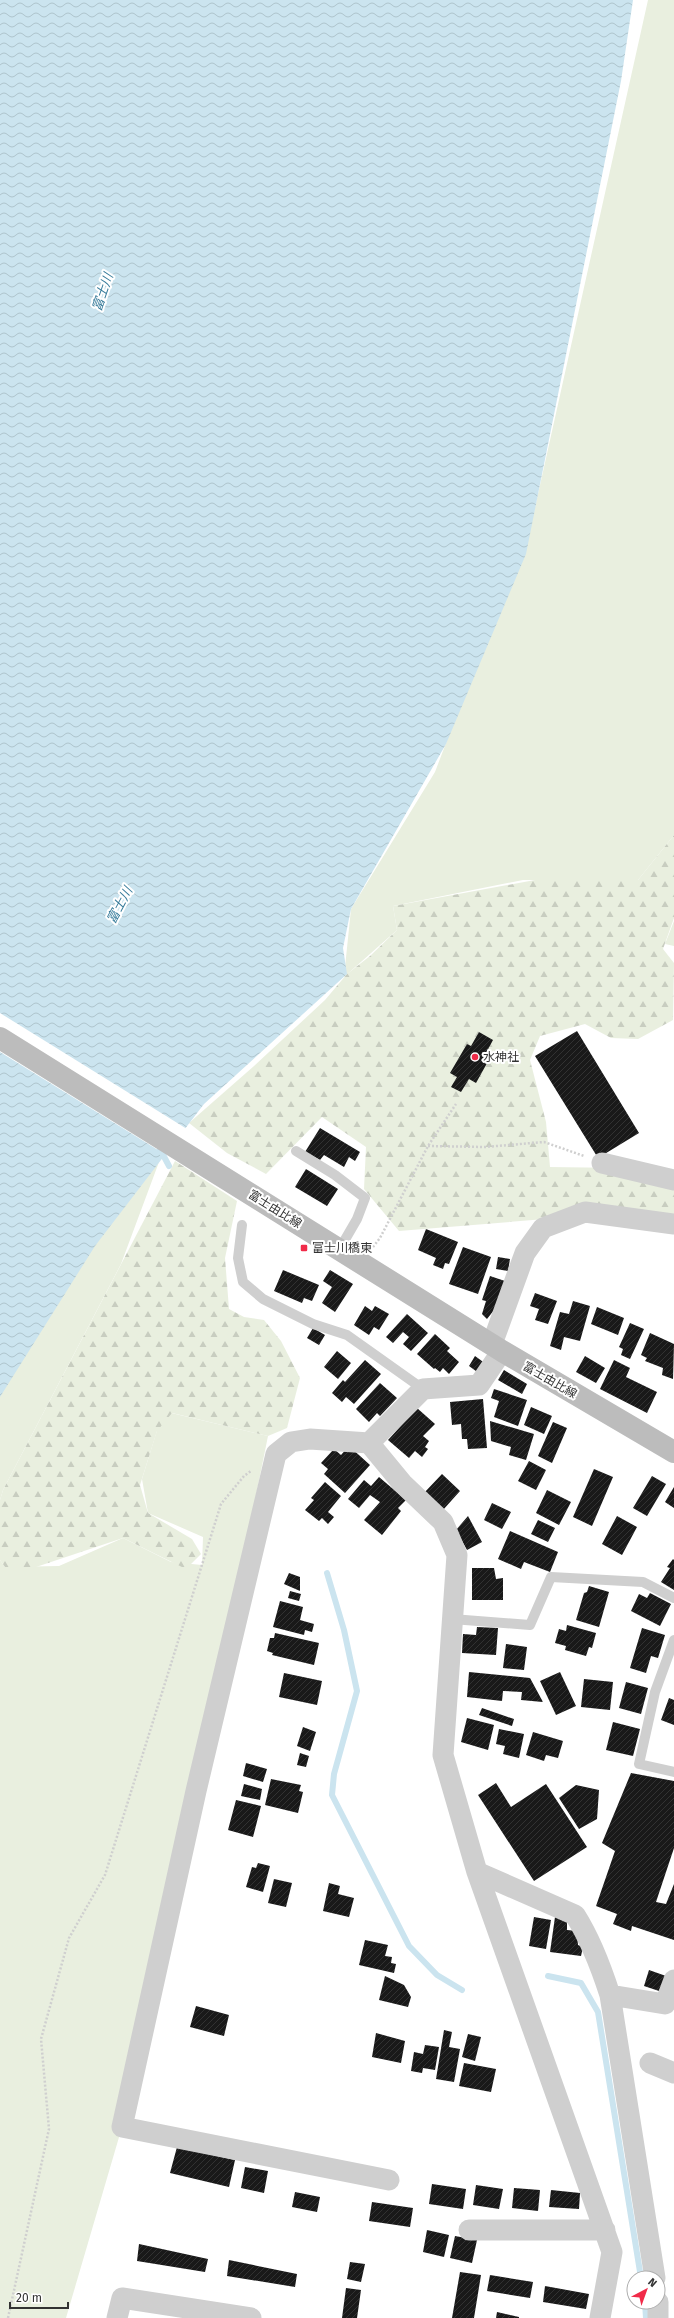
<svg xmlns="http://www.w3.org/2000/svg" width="674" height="2318" font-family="'Fira Sans','Noto Sans JP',sans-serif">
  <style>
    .green { fill: #e9efdf }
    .forest { fill: url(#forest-firs) }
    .water { fill: url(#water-waves) }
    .pier { fill: #fff }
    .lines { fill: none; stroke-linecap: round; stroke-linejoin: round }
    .stream { stroke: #cbe4ef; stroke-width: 6 }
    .building { fill: url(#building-hatch) }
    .path { stroke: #cfcfcf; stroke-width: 2.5; stroke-dasharray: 2 2; stroke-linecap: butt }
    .service { stroke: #cfcfcf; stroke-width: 10 }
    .minor { stroke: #cfcfcf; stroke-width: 21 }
    .secondary { stroke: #bcbcbc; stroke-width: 22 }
    .poi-dot { fill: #f12b49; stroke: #fff; stroke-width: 1.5 }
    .labels { text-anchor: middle; stroke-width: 4; stroke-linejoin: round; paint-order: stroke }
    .poi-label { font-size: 12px; fill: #323232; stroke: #fff; text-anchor: start }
    .street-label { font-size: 12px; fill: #323232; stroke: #fff }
    .water-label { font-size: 13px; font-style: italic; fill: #387c9b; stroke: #fff }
  </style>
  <defs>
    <pattern id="forest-firs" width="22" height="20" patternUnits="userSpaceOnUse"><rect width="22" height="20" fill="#e9efdf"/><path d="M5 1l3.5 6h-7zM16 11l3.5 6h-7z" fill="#c8cdc0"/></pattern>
    <pattern id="water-waves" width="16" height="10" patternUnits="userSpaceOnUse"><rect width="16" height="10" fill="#cbe4ef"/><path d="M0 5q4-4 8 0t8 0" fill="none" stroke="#afc4cd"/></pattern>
    <pattern id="building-hatch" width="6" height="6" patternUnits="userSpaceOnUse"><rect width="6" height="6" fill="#191919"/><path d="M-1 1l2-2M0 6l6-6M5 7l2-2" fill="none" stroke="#323232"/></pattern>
  </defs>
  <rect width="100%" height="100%" fill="#fff"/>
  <path class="green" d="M648 0H674V835L638 880H523L393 906 397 930 344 977 351 909 435 772 534 512Z
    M674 921V946L665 944Z
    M159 1162 121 1264 3 1490 0 1500V1359Z
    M163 1411 268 1436 196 1791 122 2127 66 2318H0V1560L5 1567 59 1566 123 1538 171 1562 202 1565 203 1537 148 1513 142 1479Z"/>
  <path class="forest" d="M674 835V918L663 949 674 963 673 1020 638 1039 611 1038 585 1024 540 1036 530 1060 546 1122 550 1167 622 1168 674 1190V1220L545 1219 399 1231 364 1189 366 1147 322 1117 266 1174 227 1153 189 1123 254 1066 325 1000 347 974 370 956 397 930 393 906 535 880H638Z
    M175 1161 237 1201 225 1258 229 1309 244 1317 264 1320 281 1341 300 1378 287 1428 268 1436 172 1413 157 1431 140 1485 148 1513 192 1539 201 1554 186 1569 123 1538 24 1571 5 1567 0 1560V1500L3 1490Z"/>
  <path class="water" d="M0 0H633L621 81 526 554 446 744 351 909 343 948 347 974 204 1104 95 1246 0 1397Z"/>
  <path class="pier" d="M0 1013 187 1129 166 1155 0 1052Z"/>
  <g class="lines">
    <path class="stream" d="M160 1149 169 1166
      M327 1573 344 1630 357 1691 334 1774 332 1795 409 1946 437 1975 462 1990
      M548 1976 581 1983 598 2012 641 2278
      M645 2302 646 2318"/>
  </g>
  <path class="building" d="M577 1031 639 1133 598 1158 535 1056Z
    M479 1032 493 1040 486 1053 491 1056 476 1083 469 1079 461 1092 451 1087 457 1077 450 1073 467 1044 471 1046Z
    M320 1128 360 1152 355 1161 349 1157 344 1167 324 1155 320 1160 305 1152Z
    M306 1169 338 1189 327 1206 295 1187Z
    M426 1229 458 1242 449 1264 445 1263 443 1269 433 1265 436 1258 418 1250Z
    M463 1247 491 1257 478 1294 449 1284Z
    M498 1257 510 1259 508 1271 496 1269Z
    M283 1270 319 1285 312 1301 304 1298 302 1303 274 1291Z
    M330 1270 353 1284 335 1312 322 1303 332 1287 323 1281Z
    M490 1276 505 1281 498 1305 487 1319 482 1314 486 1301 482 1300Z
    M535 1293 557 1301 548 1324 535 1320 539 1309 530 1306Z
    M573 1301 590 1306 580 1341 564 1337 561 1350 550 1346 560 1312 569 1314Z
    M365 1306 372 1311 375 1306 389 1314 379 1330 374 1327 369 1335 354 1325Z
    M597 1307 624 1318 618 1335 591 1324Z
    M407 1314 428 1333 411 1351 403 1344 409 1337 403 1332 393 1343 386 1337Z
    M630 1323 644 1329 630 1359 621 1355 623 1349 619 1347Z
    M313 1328 325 1335 319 1345 307 1338Z
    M650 1333 674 1344 673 1379 662 1375 663 1368 645 1361 647 1358 641 1355Z
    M435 1334 450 1348 447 1351 459 1362 449 1374 443 1368 440 1372 435 1368 434 1369 417 1354Z
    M337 1351 351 1363 338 1379 324 1367Z
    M475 1356 486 1364 480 1374 469 1366Z
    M585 1356 605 1368 596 1383 576 1372Z
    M365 1360 381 1374 354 1404 346 1397 342 1402 332 1393 343 1380 345 1382Z
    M614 1360 630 1368 626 1377 657 1392 647 1413 600 1389Z
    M504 1370 527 1384 522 1394 498 1380Z
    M380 1383 397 1398 380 1416 377 1413 369 1422 356 1409Z
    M494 1389 527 1400 518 1426 494 1417 499 1401 491 1398Z
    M483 1399 487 1448 468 1449 467 1439H462L461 1424 452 1425 450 1402Z
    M531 1407 552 1416 544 1434 524 1425Z
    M417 1408 435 1424 423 1436 429 1441 425 1447 428 1449 422 1457 415 1451 409 1458 388 1440Z
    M490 1421 534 1434 526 1460 509 1455 511 1447 491 1441Z
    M553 1422 567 1428 552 1463 538 1456Z
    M349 1446 370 1465 345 1493 324 1474 328 1469 321 1463 334 1449 341 1455Z
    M529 1461 546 1470 536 1490 518 1481Z
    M594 1469 613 1477 592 1526 573 1517Z
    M442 1474 460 1491 443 1510 424 1493Z
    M652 1476 666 1484 647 1516 633 1508Z
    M379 1477 406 1500 398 1508 401 1511 382 1535 364 1520 380 1502 370 1495 359 1508 348 1499 364 1480 371 1486Z
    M325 1482 341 1496 328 1512 334 1517 328 1524 322 1518 319 1521 305 1510 314 1500 311 1498Z
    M674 1487V1508L665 1502Z
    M547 1490 571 1502 559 1525 536 1513Z
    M492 1503 511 1512 502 1529 484 1520Z
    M468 1516 482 1542 467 1550 456 1530Z
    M617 1516 637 1527 622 1555 602 1544Z
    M538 1520 555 1528 548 1542 531 1534Z
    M510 1531 558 1552 550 1572 524 1562 521 1569 498 1559Z
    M673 1559 674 1560V1590L661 1582 670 1568 667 1567Z
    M472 1568H494L496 1579 503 1578V1600H472Z
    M289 1573 300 1577V1591L284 1584Z
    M589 1586 609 1592 599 1627 576 1620 584 1593 587 1592Z
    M290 1591 301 1594 299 1601 288 1598Z
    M650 1593 671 1604 660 1626 631 1611 639 1594 647 1598Z
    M280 1601 303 1607 300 1620 314 1624 312 1632 305 1630 304 1635 273 1627Z
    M567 1625 596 1633 592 1648 589 1647 586 1656 565 1650 566 1646 555 1643 559 1629 566 1631Z
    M477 1627 498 1628 496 1655 462 1653 463 1634 476 1635Z
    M642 1628 665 1635 658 1658 651 1656 646 1673 630 1668Z
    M275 1633 319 1643 314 1665 272 1655 273 1653 267 1651 270 1638H274Z
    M506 1644 527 1647 524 1670 503 1668Z
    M469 1672 530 1678 543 1702 521 1700 522 1692 503 1691 502 1701 467 1697Z
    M560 1672 576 1706 556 1715 540 1681Z
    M284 1673 322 1681 317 1705 279 1697Z
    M584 1679 613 1682 610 1710 581 1707Z
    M626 1682 648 1688 641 1714 619 1708Z
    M669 1698 674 1700V1725L661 1720Z
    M482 1708 514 1719 512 1726 479 1715Z
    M467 1718 494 1725 488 1750 461 1742Z
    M613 1722 640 1729 633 1756 606 1750Z
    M303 1727 316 1732 310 1751 297 1746Z
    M499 1729 524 1734 519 1758 503 1754 505 1746 496 1744Z
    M533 1732 563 1741 558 1758 546 1755 544 1761 526 1755Z
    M300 1753 309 1756 306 1767 297 1765Z
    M246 1763 267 1769 263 1782 243 1776Z
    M631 1773 674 1781V1848L656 1902 666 1904 674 1884V1940L632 1926 631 1931 613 1924 617 1914 596 1906 615 1851 602 1843Z
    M271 1779 301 1785 299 1791 303 1792 298 1813 265 1805Z
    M496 1783 511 1807 546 1784 587 1847 534 1881 478 1795Z
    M244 1784 262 1789 260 1800 241 1796Z
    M576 1785 599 1790 597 1819 579 1829 559 1798Z
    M236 1800 261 1806 253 1837 228 1830Z
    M258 1863 270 1866 263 1892 246 1887 252 1867 256 1868Z
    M274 1879 292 1883 286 1907 268 1903Z
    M329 1883 340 1886 338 1894 354 1898 349 1917 323 1911Z
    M534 1917 551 1920 546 1949 529 1946Z
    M555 1917 567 1922V1930L577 1931 578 1945 583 1947 581 1956 550 1952Z
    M365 1940 388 1945 385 1956 392 1957 391 1963 396 1964 394 1973 359 1965Z
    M649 1970 666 1976 659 1991 644 1986Z
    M385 1976 404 1985 411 1997 408 2007 379 2000Z
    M196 2006 229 2015 224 2036 190 2027Z
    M444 2030 452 2032 449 2047 460 2049 454 2082 436 2079Z
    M376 2033 405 2041 401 2063 372 2057Z
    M468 2034 481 2037 475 2061 462 2057Z
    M425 2045 439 2047 435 2070 423 2068 422 2073 411 2071 414 2052 423 2054Z
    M464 2063 496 2069 491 2092 459 2086Z
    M177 2147 235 2160 229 2187 170 2173Z
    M245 2167 268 2171 264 2193 241 2188Z
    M432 2184 466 2189 463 2209 429 2204Z
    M476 2185 503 2189 499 2209 473 2205Z
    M514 2188 540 2190 538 2211 512 2208Z
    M551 2190 580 2193 579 2209 549 2207Z
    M295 2192 320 2197 317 2212 292 2207Z
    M372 2202 413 2208 410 2227 369 2221Z
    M427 2230 449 2235 444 2257 423 2252Z
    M455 2236 477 2240 472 2263 450 2258Z
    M139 2244 208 2259 205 2272 137 2261Z
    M229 2260 297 2274 295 2287 227 2276Z
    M350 2262 365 2264 361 2282 347 2279Z
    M460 2272 481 2275 474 2318H452Z
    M490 2275 533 2282 530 2298 487 2291Z
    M545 2286 589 2294 586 2309 543 2302Z
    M346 2288 361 2290 357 2318H342Z
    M497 2312 519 2317V2318H496Z"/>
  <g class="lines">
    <path class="path" d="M428 1146 485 1147 544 1142 584 1156
      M373 1247 380 1238 428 1146 456 1104
      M8 2318 49 2129 41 2039 69 1938 105 1875 221 1504 244 1476 251 1471"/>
    <path class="service" d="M296 1151 335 1175 365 1198 357 1219 339 1250
      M242 1225 238 1258 243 1282 263 1299 313 1324 347 1335 423 1389
      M452 1619 530 1625 551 1577 643 1582 674 1598
      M674 1640 655 1692 639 1764 674 1772"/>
    <path class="minor" d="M602 1163 674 1180
      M492 1344 525 1253 543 1228 585 1212 674 1224
      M369 1443 423 1389 479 1385 502 1351
      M477 1872 575 1915C591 1940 601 1967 610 1995L655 2278
      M610 1995 665 2004 674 1980
      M650 2063 674 2073
      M389 2180 122 2127 196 1791 276 1454 291 1442 310 1439 369 1443 402 1483 443 1522 457 1555 443 1755 477 1872 612 2252 600 2318
      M469 2230H605
      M658 2302V2318
      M117 2318 122 2298 251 2318"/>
    <path class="secondary" d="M0 1038 502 1351 674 1452"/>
  </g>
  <g class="poi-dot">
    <circle cx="475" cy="1057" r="4"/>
    <rect x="300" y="1244" width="8" height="8" rx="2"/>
  </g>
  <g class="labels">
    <g class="poi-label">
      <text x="483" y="1061">水神社</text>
      <text x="312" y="1252">富士川橋東</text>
    </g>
    <g class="street-label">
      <text transform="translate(275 1209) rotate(32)" y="4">富士由比線</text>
      <text transform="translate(550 1380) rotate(30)" y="4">富士由比線</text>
    </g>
    <g class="water-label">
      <text transform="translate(102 292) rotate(-71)" y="5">富士川</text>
      <text transform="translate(119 905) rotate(-62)" y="5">富士川</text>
    </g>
  </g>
  <g transform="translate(646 2290) rotate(41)"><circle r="19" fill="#ffffff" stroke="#adadad"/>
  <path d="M0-3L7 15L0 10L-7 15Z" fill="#f12b49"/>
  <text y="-6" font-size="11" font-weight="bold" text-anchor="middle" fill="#323232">N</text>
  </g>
  <path d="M10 2302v6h58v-6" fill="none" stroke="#323232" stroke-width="2"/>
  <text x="16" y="2302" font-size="12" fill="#323232" stroke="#ffffff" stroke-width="3" paint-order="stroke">20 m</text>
</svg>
